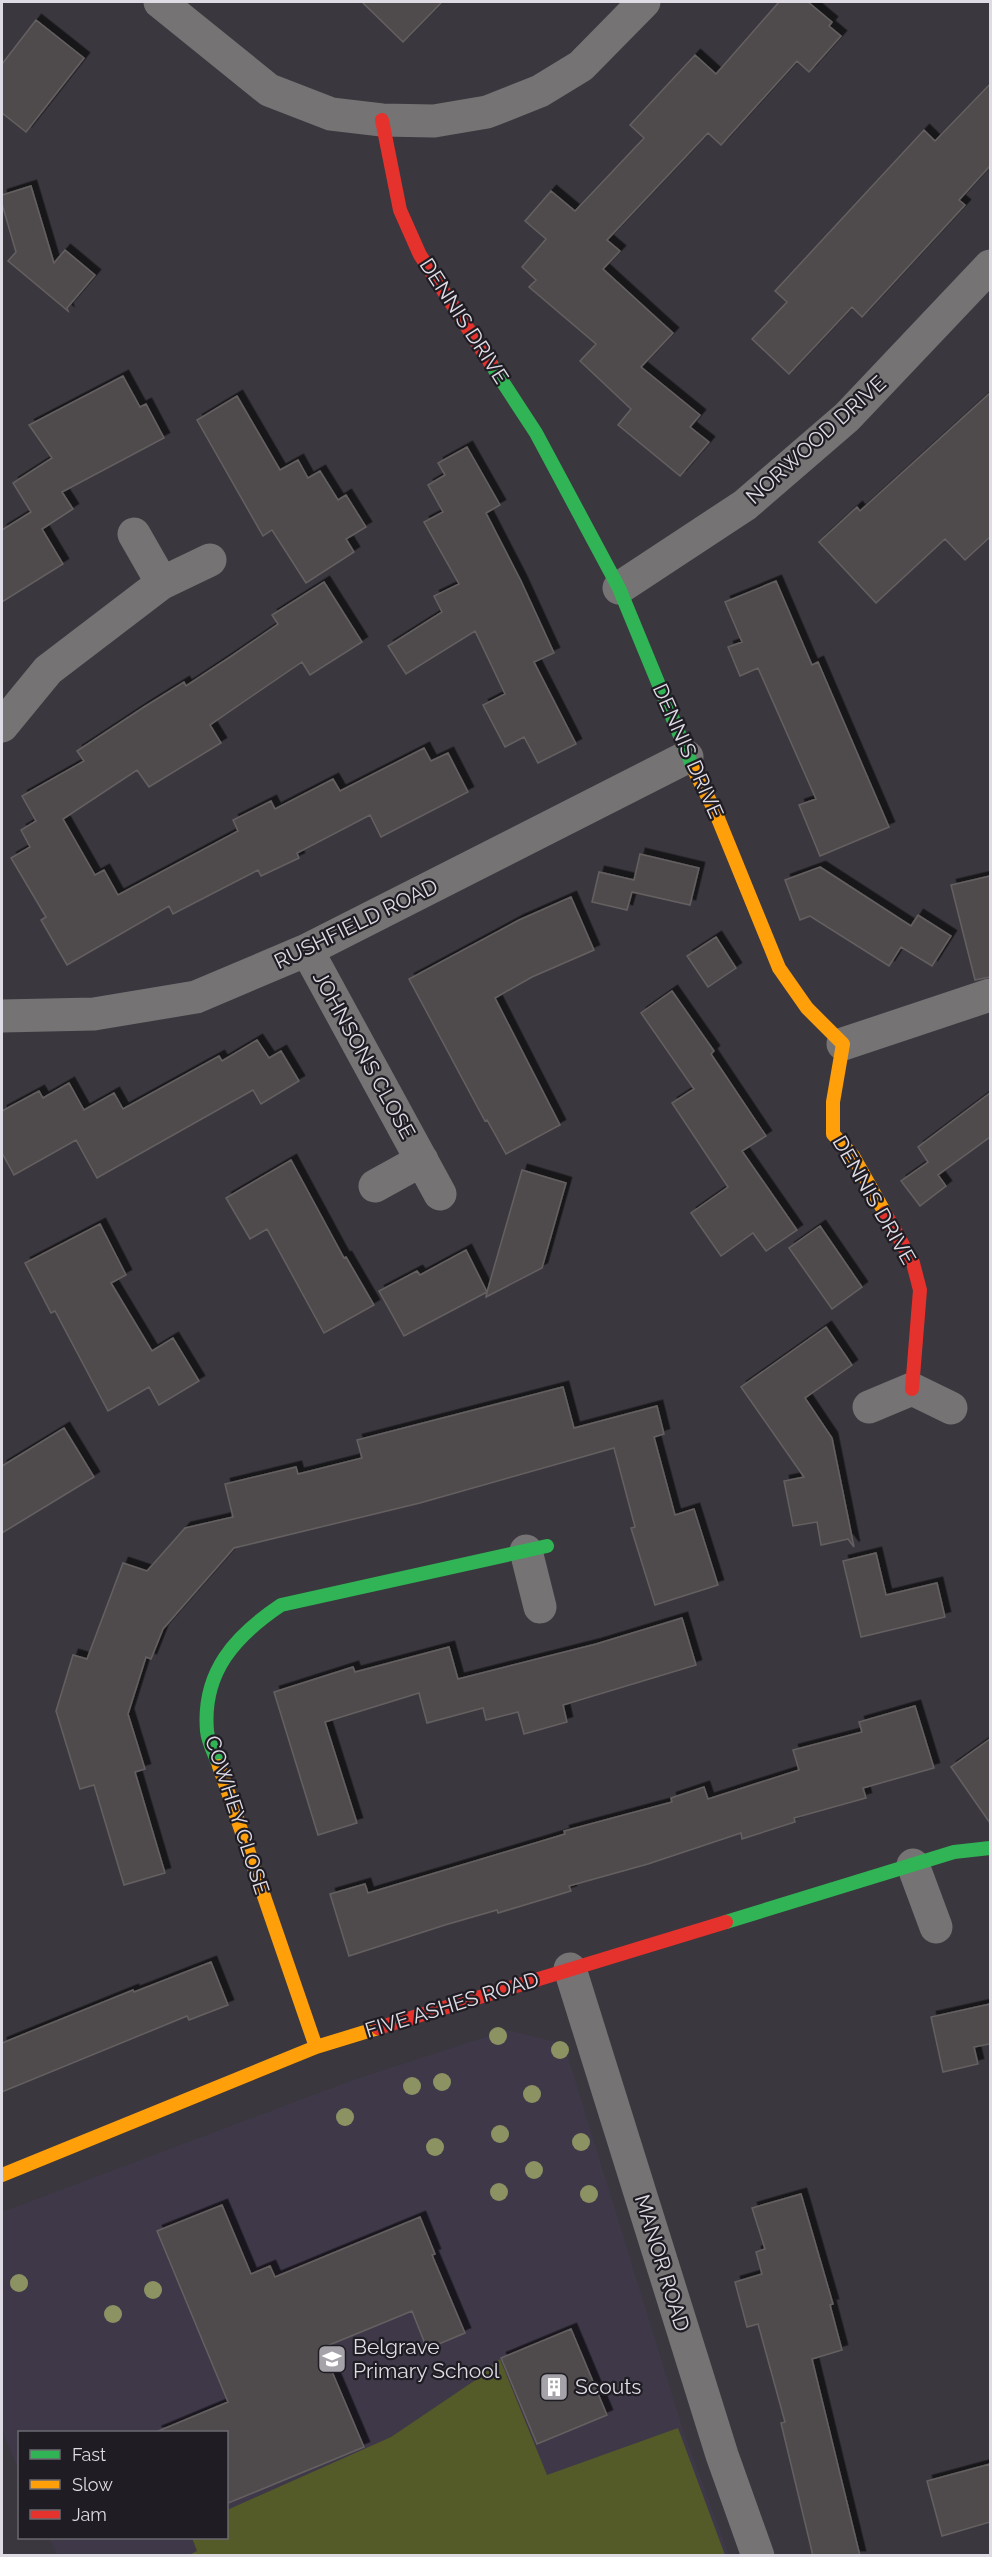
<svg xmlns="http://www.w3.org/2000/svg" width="992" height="2557" font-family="Raleway,sans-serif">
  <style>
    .built { fill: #3e3849 }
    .green { fill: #545a28 }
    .building { fill: #504c4e; stroke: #656061; stroke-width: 1.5; filter: url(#shadow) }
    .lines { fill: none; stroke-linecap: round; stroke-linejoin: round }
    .street { stroke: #767374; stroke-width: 33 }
    .fast { stroke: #30b455; stroke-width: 14 }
    .slow { stroke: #ff9f0a; stroke-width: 14 }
    .jam { stroke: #e5322d; stroke-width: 14 }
    .tree { fill: #8c9262 }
    .labels { text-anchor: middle; stroke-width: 4.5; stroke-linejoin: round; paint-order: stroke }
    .street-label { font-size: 21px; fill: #dedbe4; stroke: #1f1d23 }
    .poi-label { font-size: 21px; fill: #dedbe4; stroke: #1f1d23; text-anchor: start }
  </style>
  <defs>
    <filter id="shadow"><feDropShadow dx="5.5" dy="-5.5" stdDeviation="0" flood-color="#0009"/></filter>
  </defs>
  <rect width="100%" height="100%" fill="#3a373e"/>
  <path class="built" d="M507 2030 564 2044 683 2430 729 2555H57L49 2538H226V2432H20L19 2471 2 2430V2212L353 2080Z"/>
  <path class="green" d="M500 2359 547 2475 678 2428 725 2555H189L197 2551 192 2538H226L227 2510 391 2437 474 2381Z"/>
  <path class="building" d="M362 2H442L403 42Z
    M779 2H808L832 22 829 26 841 36 809 72 797 61 721 145 708 133 607 240 620 251 603 269 673 333 641 367 700 415 690 427 709 442 680 476 618 425 631 409 580 361 596 344 529 287 536 280 522 267 546 239 525 221 551 191 575 211 644 138 630 125 695 55 716 74Z
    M36 20 84 58 26 132 2 113V64Z
    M990 84V166L959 200 965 205 862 317 852 307 789 374 752 339 787 302 775 291 924 130 935 141Z
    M31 186 54 263 65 250 95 275 67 308 68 311 8 261 16 252 2 204V195Z
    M123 376 140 407 146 404 164 438 62 492 73 509 42 529 63 564 2 602V530L31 512 13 483 52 458 29 425Z
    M990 393V537L965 560 945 539 876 603 819 542 857 507 860 511Z
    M237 396 280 470 298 460 308 478 320 471 338 500 346 495 366 527 346 539 354 552 306 583 272 530 263 536 197 420Z
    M467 447 500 505 486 513 521 581 554 653 534 662 576 744 538 763 524 737 505 747 483 705 505 694 475 631 406 674 388 646 442 612 434 596 459 584 424 522 443 512 428 485 445 475 438 463Z
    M776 581 812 665 818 662 889 827 820 856 799 805 816 799 758 668 740 676 728 647 742 642 725 602Z
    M324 582 362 642 310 675 302 662 255 694 210 725 221 743 149 787 137 770 63 819 95 875 104 870 118 895 238 831 233 820 271 801 275 809 333 779 340 791 424 748 431 761 448 753 468 792 381 837 370 815 297 853 299 858 261 876 258 870 173 914 169 906 67 965 41 920 46 917 11 858 30 847 21 830 36 821 22 796 84 761 77 751 144 707 184 682 186 686 230 657 278 624 272 615Z
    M640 854 699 868 690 905 632 892 627 910 592 902 599 872 634 880Z
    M820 867 911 926 918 915 951 936 932 966 901 947 889 966 810 916 800 920 785 880Z
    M990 876V977L975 980 951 885Z
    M571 897 594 950 532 977 495 998 560 1125 506 1154 487 1120 485 1121 409 979 519 920Z
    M716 937 736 968 708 987 687 956Z
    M672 991 714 1051 711 1054 766 1136 742 1151 797 1230 766 1251 753 1233 721 1256 691 1213 728 1187 672 1103 694 1089 641 1013Z
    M257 1040 269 1058 281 1051 299 1081 261 1104 253 1090 97 1178 76 1140 14 1175 2 1153V1111L39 1091 43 1098 69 1083 84 1110 114 1093 123 1109 219 1056 222 1061Z
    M990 1093V1137L938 1175 946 1186 920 1206 901 1181 928 1162 918 1147Z
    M291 1160 344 1258 346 1257 374 1305 324 1333 267 1229 250 1239 226 1198Z
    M522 1170 566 1183 542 1268 486 1297 487 1292 404 1336 379 1291 417 1271 420 1275 466 1250 487 1292Z
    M100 1224 126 1275 111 1283 152 1351 173 1338 199 1381 159 1405 149 1387 108 1411 55 1311 51 1313 25 1263Z
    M820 1226 862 1287 832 1309 789 1248Z
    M826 1327 852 1365 805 1398 832 1438 854 1547 848 1539 821 1545 817 1522 793 1526 784 1481 804 1477 741 1387Z
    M563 1387 574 1428 657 1406 664 1434 654 1437 675 1515 694 1509 718 1585 655 1605 631 1528 635 1527 614 1448 420 1503 234 1548 163 1629 151 1659 146 1657 128 1714 145 1769 135 1772 165 1873 124 1885 94 1785 80 1789 56 1711 73 1655 87 1659 123 1563 147 1571 185 1528 233 1517 225 1484 296 1467 298 1474 362 1458 357 1440Z
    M64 1428 94 1477 2 1533V1466Z
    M876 1553 886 1595 937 1583 945 1617 861 1637 843 1561Z
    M682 1618 696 1665 563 1705 567 1722 524 1734 518 1712 486 1720 483 1708 427 1723 419 1693 325 1722 357 1823 318 1835 274 1692 353 1667 355 1672 449 1647 458 1679 596 1644Z
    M915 1706 934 1768 863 1788 866 1798 794 1818 795 1822 742 1839 741 1833 648 1864 569 1886 571 1891 498 1913 497 1910 445 1925 349 1956 330 1894 365 1884 368 1893 565 1834 564 1831 672 1802 671 1798 704 1787 708 1799 799 1770 793 1750 862 1732 859 1722Z
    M990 1739V1823L951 1767Z
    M211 1962 228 2005 189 2020 187 2016 2 2092V2043L133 1990 134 1992Z
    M990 2004V2044L974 2047 978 2064 943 2072 931 2017Z
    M801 2194 833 2304 830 2305 842 2350 812 2359 860 2556H813L781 2423 785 2422 758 2324 747 2327 735 2282 762 2274 756 2252 765 2249 752 2208Z
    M222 2205 251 2274 270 2266 275 2277 420 2217 435 2254 432 2255 465 2333 427 2349 412 2311 322 2348 364 2447 226 2504V2433L156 2432 228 2402 157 2231Z
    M571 2329 607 2415 537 2444 501 2358Z
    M990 2464V2522L942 2536 927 2481Z"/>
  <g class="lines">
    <path class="street" d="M160 2 269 90 331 114 382 120 434 121 487 112 540 91 581 66 644 2
      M134 534 162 583
      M619 588 745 505 847 417 990 266
      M2 726 48 670 162 583 210 560
      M307 950 440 1194
      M2 1016 94 1014 196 997 307 950 687 757
      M843 1044 990 995
      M375 1186 422 1160
      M869 1407 912 1389 951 1408
      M526 1551 540 1607
      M913 1865 936 1927
      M570 1969 722 2455 758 2556"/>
    <path class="fast" d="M491 364 536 433 619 588 694 770
      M219 1766C215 1755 208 1742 207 1731 202 1672 235 1636 281 1605L547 1546
      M726 1922 954 1852 990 1848"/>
    <path class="slow" d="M694 770 715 811 779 968 807 1008 843 1044 833 1102V1134L853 1156 885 1213
      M219 1766 316 2047
      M2 2175 316 2047 378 2028"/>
    <path class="jam" d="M382 120 400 210 420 255 491 364
      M885 1213 913 1263 920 1290 912 1389
      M378 2028 726 1922"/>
  </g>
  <g class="tree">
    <circle cx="498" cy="2036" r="9"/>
    <circle cx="560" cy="2050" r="9"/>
    <circle cx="442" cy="2082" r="9"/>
    <circle cx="412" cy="2086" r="9"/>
    <circle cx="532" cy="2094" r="9"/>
    <circle cx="345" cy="2117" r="9"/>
    <circle cx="500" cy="2134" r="9"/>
    <circle cx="581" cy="2142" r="9"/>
    <circle cx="435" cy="2147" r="9"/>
    <circle cx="534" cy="2170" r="9"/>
    <circle cx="499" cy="2192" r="9"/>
    <circle cx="589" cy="2194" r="9"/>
    <circle cx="19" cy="2283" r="9"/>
    <circle cx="153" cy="2290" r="9"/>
    <circle cx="113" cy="2314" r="9"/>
  </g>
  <defs>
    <g id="school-square" transform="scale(1.5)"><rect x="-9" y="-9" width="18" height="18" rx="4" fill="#a5a2aa" stroke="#1f1d23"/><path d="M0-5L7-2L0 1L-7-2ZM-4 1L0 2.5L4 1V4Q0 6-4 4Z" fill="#fff"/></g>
    <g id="building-square" transform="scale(1.5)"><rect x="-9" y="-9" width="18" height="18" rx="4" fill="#a5a2aa" stroke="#1f1d23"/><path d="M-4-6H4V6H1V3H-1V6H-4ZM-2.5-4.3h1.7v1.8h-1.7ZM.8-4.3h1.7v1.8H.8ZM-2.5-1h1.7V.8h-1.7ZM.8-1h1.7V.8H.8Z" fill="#fff"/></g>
  </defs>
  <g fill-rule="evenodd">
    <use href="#school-square" x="332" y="2359"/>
    <use href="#building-square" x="554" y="2387"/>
  </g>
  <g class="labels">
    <g class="street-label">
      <text transform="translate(464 321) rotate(57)" y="7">DENNIS DRIVE</text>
      <text transform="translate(816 440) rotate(-42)" y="7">NORWOOD DRIVE</text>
      <text transform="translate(688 751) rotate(66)" y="7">DENNIS DRIVE</text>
      <text transform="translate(356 924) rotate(-26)" y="7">RUSHFIELD ROAD</text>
      <text transform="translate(364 1055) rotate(61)" y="7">JOHNSONS CLOSE</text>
      <text transform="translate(874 1200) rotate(60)" y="7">DENNIS DRIVE</text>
      <text transform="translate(237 1815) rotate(72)" y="7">COWHEY CLOSE</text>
      <text transform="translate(452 2005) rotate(-17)" y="7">FIVE ASHES ROAD</text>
      <text transform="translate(662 2263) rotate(73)" y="7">MANOR ROAD</text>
    </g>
    <g class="poi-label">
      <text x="353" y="2354">Belgrave<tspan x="353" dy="24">Primary School</tspan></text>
      <text x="575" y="2394">Scouts</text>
    </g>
  </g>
  <rect width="992" height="2557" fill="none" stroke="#dedbe4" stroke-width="6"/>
  <rect x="18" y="2431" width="210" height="108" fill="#1f1d23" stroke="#6b6970" stroke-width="1.5"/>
  <rect x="30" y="2450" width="30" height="9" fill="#30b455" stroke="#6b6970" stroke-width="1.5"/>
  <text x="72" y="2461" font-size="18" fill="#dedbe4">Fast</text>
  <rect x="30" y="2480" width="30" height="9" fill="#ff9f0a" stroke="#6b6970" stroke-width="1.5"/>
  <text x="72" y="2491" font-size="18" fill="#dedbe4">Slow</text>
  <rect x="30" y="2510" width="30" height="9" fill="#e5322d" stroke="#6b6970" stroke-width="1.5"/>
  <text x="72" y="2521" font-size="18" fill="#dedbe4">Jam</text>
</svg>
